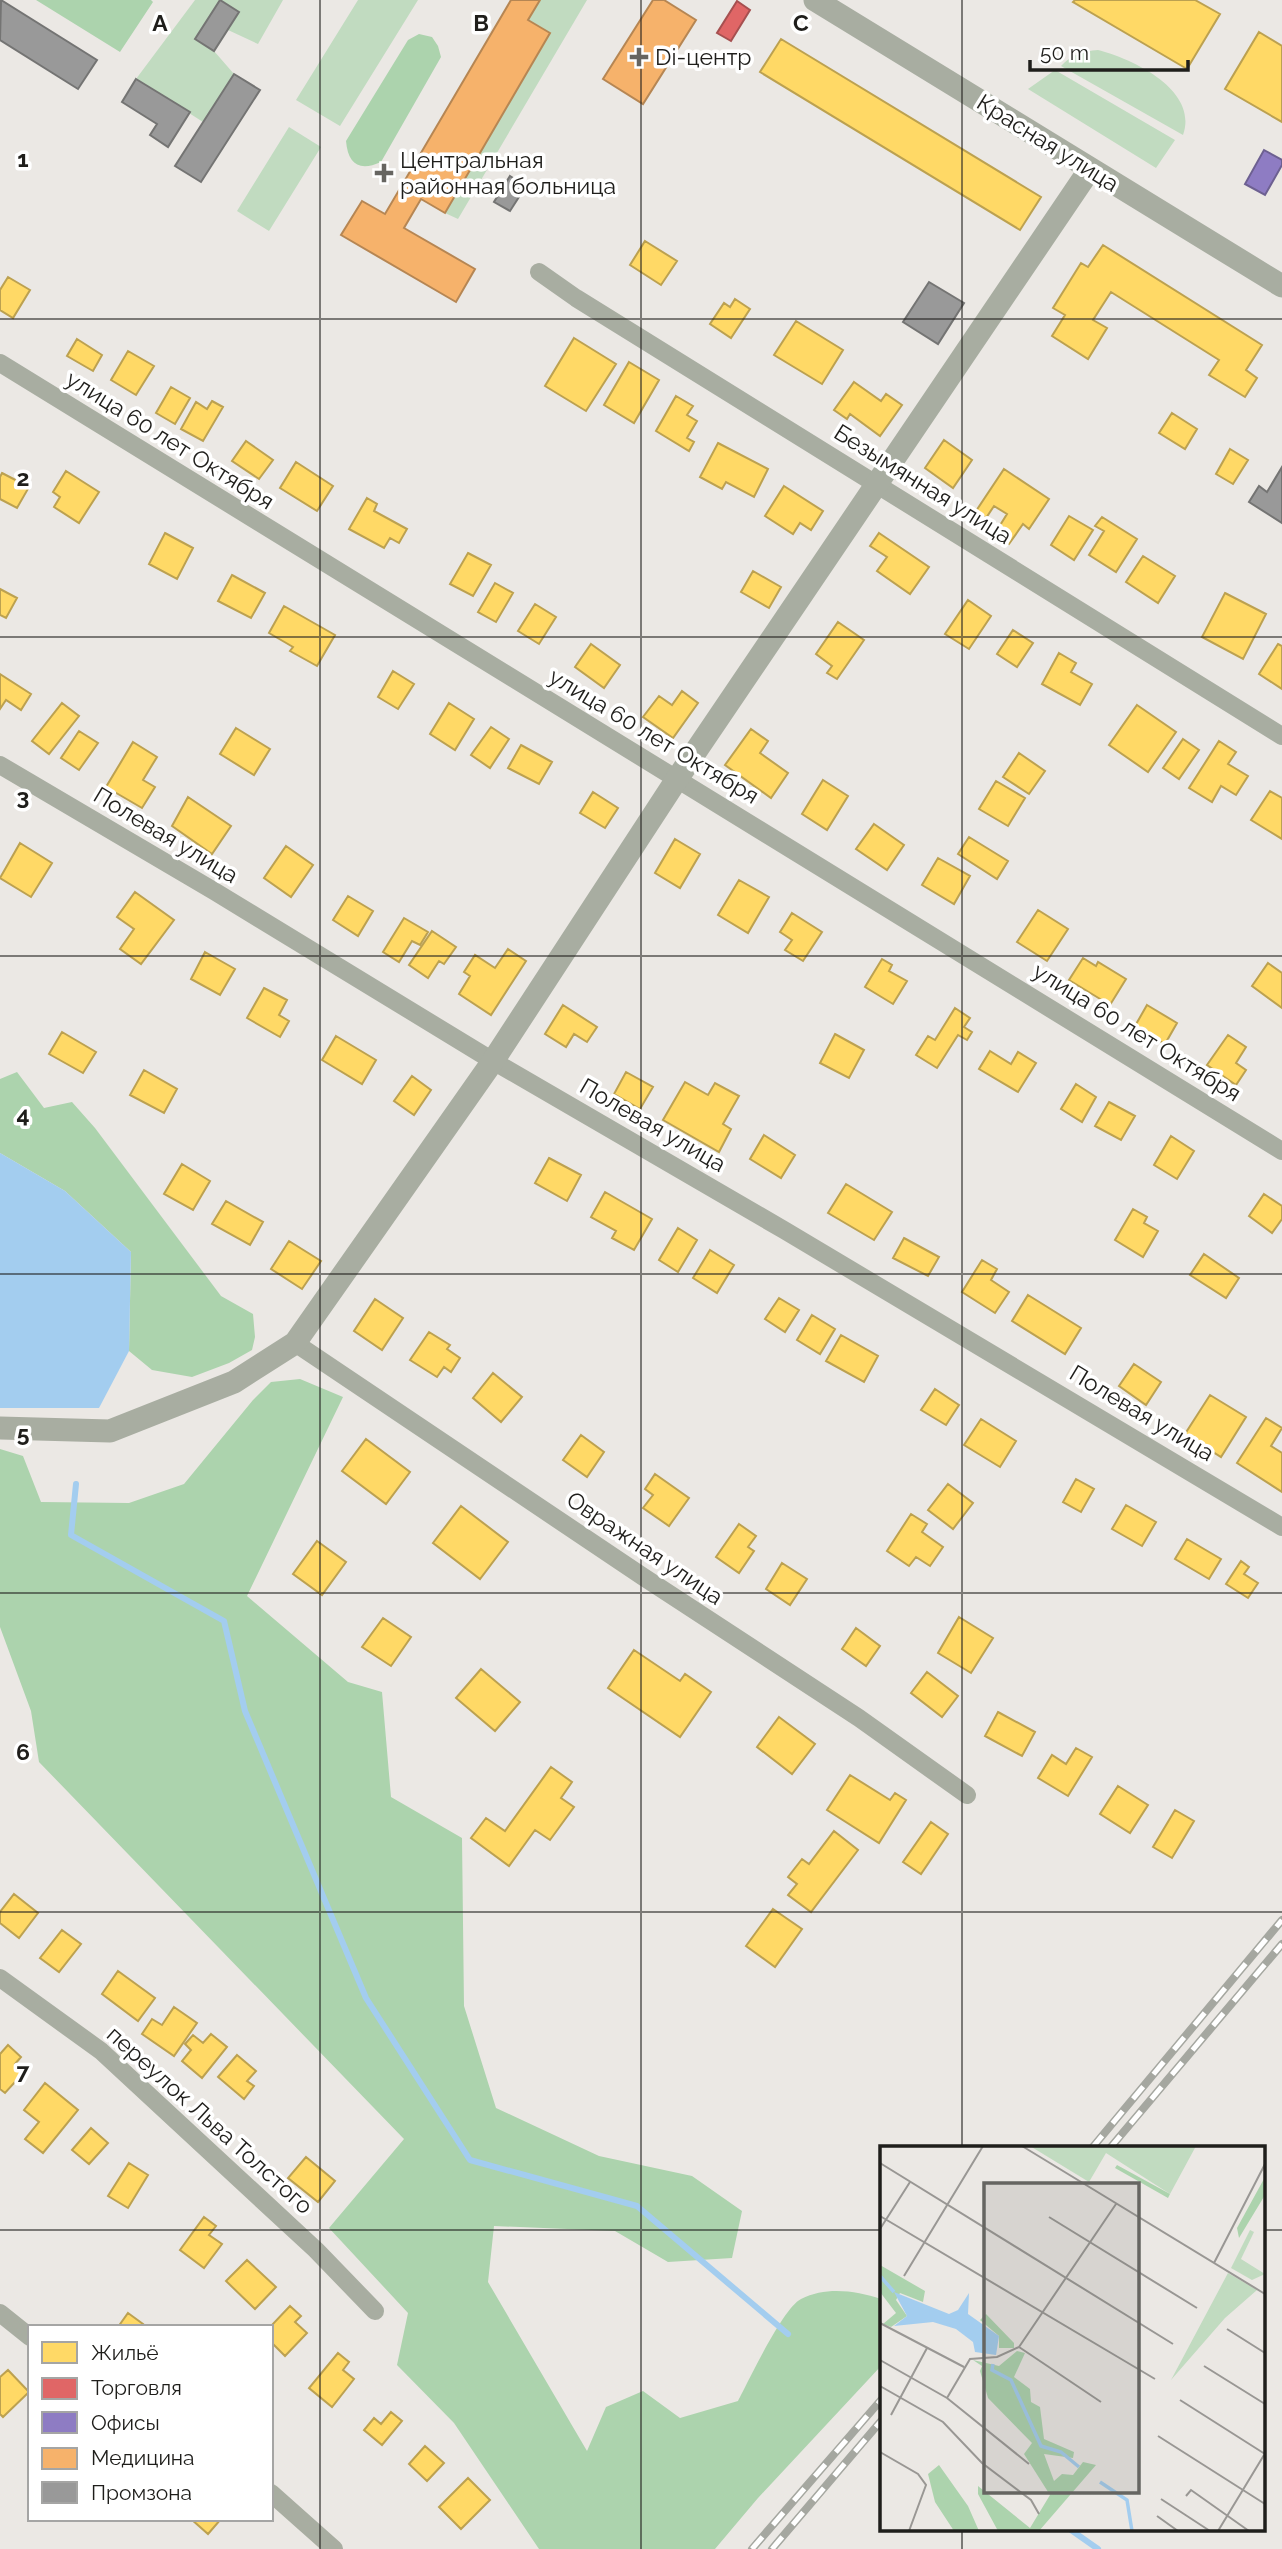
<svg xmlns="http://www.w3.org/2000/svg" width="1282" height="2549" font-family="Raleway,sans-serif">
  <style>
    .green { fill: #c1dbc0 }
    .forest { fill: #acd3ad }
    .water { fill: #a3cdef }
    .homes { fill: #ffd966; stroke: #bca150; stroke-width: 2 }
    .shops { fill: #e06666; stroke: #a65050; stroke-width: 2 }
    .offices { fill: #8e7cc3; stroke: #6d6091; stroke-width: 2 }
    .health { fill: #f6b26b; stroke: #b68653; stroke-width: 2 }
    .industry { fill: #999; stroke: #747473; stroke-width: 2 }
    .lines { fill: none; stroke-linecap: round; stroke-linejoin: round }
    .stream { stroke: #a3cdef; stroke-width: 6 }
    .minor { stroke: #a8ada1; stroke-width: 18 }
    .tertiary { stroke: #a8ada1; stroke-width: 23 }
    .rail-casing { stroke: #a5a7a0; stroke-width: 8 }
    .rail { stroke: #fff; stroke-width: 5; stroke-dasharray: 16; stroke-linecap: butt }
    .grid { fill: none; stroke: #1f1e1b; stroke-width: 2; stroke-opacity: 0.55 }
    .poi-dot { fill: #666561; stroke: #fff; stroke-width: 2.5 }
    .labels { text-anchor: middle; stroke-width: 7; stroke-linejoin: round; paint-order: stroke }
    .poi-label { font-size: 23px; fill: #1f1e1b; stroke: #fff; text-anchor: start }
    .street-label { font-size: 23px; fill: #1f1e1b; stroke: #fff }
    .inset-river { fill: none; stroke: #a3cdef; stroke-width: 3.5 }
    .inset-road { fill: none; stroke: #999794; stroke-width: 2 }
    .view { fill: #666561; fill-opacity: 0.15; stroke: #666561; stroke-width: 3.5 }
    .inset-edge { fill: none; stroke: #1f1e1b; stroke-width: 3.5 }
    .grid-label { font-size: 23px; text-anchor: middle; font-weight: bold; fill: #1f1e1b; stroke: #fff; stroke-width: 7; stroke-linejoin: round; paint-order: stroke }
  </style>
  <rect width="100%" height="100%" fill="#ebe8e4"/>
  <path class="green" d="M195 0H283L258 44 228 30 214 51 234 74 203 122 136 79Z
    M358 0H418L340 126 296 100Z
    M540 0H587L458 219 445 213 550 34 528 20Z
    M1098 50C1133 59 1199 90 1183 135L1061 66C1071 55 1083 51 1098 50Z
    M1055 70 1175 140 1156 168 1028 89Z
    M289 127 321 147 269 231 237 211Z"/>
  <path class="forest" d="M36 0H151L153 2 120 52Z
    M419 34 432 37 438 46 441 57 381 162C359 172 348 164 346 141L408 40Z
    M17 1072 44 1108 72 1102 95 1128 221 1296 253 1314 255 1337 252 1350 229 1363 192 1377 152 1370 129 1351 131 1252 65 1191 0 1153V1079Z
    M300 1379 343 1397 247 1596 348 1682 382 1692 391 1797 462 1838 464 2006 496 2108 599 2156 692 2176 742 2211 732 2258 668 2262 615 2231 494 2226 488 2282 587 2451 606 2407 643 2391 680 2418 738 2401C749 2380 783 2308 801 2299 827 2286 856 2291 881 2299V2366L758 2498 715 2549H539L454 2423 397 2365 408 2313 329 2228 404 2139 39 1762 31 1711 0 1627V1449L23 1456 41 1502 129 1503 184 1484 253 1400 271 1382Z"/>
  <path class="water" d="M0 1153 65 1191 131 1252 129 1351 99 1408H0Z"/>
  <path class="homes" d="M1075 0H1195L1220 14 1187 69 1073 2Z
    M1259 32 1282 46V122L1225 89Z
    M781 39 1041 197 1020 230 760 72Z
    M645 241 677 261 661 285 630 265Z
    M1103 245 1262 345 1246 370 1257 378 1245 397 1209 375 1219 360 1111 292 1093 320 1107 328 1088 359 1052 336 1065 315 1053 308 1081 263 1088 267Z
    M8 277 30 290 13 318 0 310V290Z
    M735 299 750 309 731 338 710 324 724 303 730 307Z
    M796 321 843 350 822 384 774 355Z
    M574 338 616 364 586 411 545 386Z
    M77 339 102 355 93 371 67 356Z
    M128 351 154 366 136 395 111 380Z
    M629 362 659 380 634 423 604 405Z
    M854 382 881 401 886 394 902 405 880 436 850 414 847 419 834 410Z
    M171 387 190 398 175 424 156 413Z
    M676 396 693 406 687 415 697 421 687 438 694 442 689 451 656 431Z
    M212 401 223 407 203 441 181 429 196 402 207 409Z
    M1172 413 1197 429 1185 449 1159 433Z
    M944 440 972 460 953 488 925 468Z
    M246 441 273 460 259 479 232 461Z
    M718 443 768 469 754 497 726 482 722 489 700 477Z
    M1230 449 1248 460 1233 484 1216 474Z
    M296 462 333 486 317 511 280 488Z
    M1004 469 1049 499 1029 529 1023 524 1009 544 994 535 1007 514 994 506 986 518 976 511Z
    M66 471 99 492 79 523 54 507 60 497 53 492Z
    M2 473 29 487 17 508 0 499V477Z
    M784 486 823 511 811 530 800 523 793 534 765 516Z
    M367 498 377 504 374 511 407 529 399 543 390 538 384 548 349 529Z
    M1069 516 1093 530 1074 560 1051 545Z
    M1102 517 1137 539 1116 572 1089 555 1104 531 1095 526Z
    M165 533 193 548 177 579 149 564Z
    M879 533 929 567 910 594 877 571 887 557 870 546Z
    M468 553 491 565 473 596 450 584Z
    M1143 556 1175 576 1158 603 1126 582Z
    M753 571 781 587 769 608 741 592Z
    M232 575 265 593 251 618 218 601Z
    M495 583 513 593 496 622 478 612Z
    M0 589 17 598 6 618 0 615Z
    M1225 593 1266 614 1243 659 1202 637Z
    M968 600 991 616 969 649 945 634Z
    M535 604 556 617 539 644 518 631Z
    M284 606 335 635 317 666 290 651 293 647 269 633Z
    M838 622 864 640 837 679 827 673 832 666 816 654Z
    M1013 630 1033 643 1017 667 997 654Z
    M591 644 620 665 604 688 575 667Z
    M1278 644 1282 646V689L1259 674Z
    M1059 653 1076 663 1071 672 1092 684 1080 705 1042 684Z
    M393 671 414 684 398 709 378 697Z
    M0 674 31 694 21 710 6 700 0 709Z
    M682 691 698 703 673 738 643 717 659 696 672 705Z
    M62 703 79 716 49 754 32 741Z
    M449 703 474 719 455 750 430 734Z
    M1137 705 1176 732 1148 772 1109 745Z
    M491 727 509 739 490 768 471 755Z
    M236 728 270 749 254 775 220 754Z
    M751 729 768 741 760 753 788 773 771 798 725 765Z
    M79 731 98 743 79 770 61 758Z
    M1183 739 1199 750 1179 779 1163 768Z
    M1219 741 1236 752 1228 764 1248 776 1236 795 1221 786 1212 802 1189 788Z
    M133 742 157 757 143 780 155 787 142 808 106 787Z
    M521 745 552 762 539 784 508 768Z
    M1019 753 1045 771 1029 794 1003 777Z
    M823 780 848 796 827 830 802 814Z
    M996 781 1025 798 1008 826 979 809Z
    M1270 791 1282 798V839L1251 820Z
    M593 792 618 808 605 828 580 813Z
    M188 797 231 826 212 854 172 826Z
    M874 824 904 845 887 870 856 849Z
    M969 837 1008 861 997 879 958 854Z
    M675 839 700 854 680 888 655 873Z
    M20 843 52 863 31 897 0 878Z
    M286 846 313 865 291 897 264 878Z
    M938 858 970 876 954 904 922 885Z
    M739 880 769 897 748 933 718 915Z
    M135 892 174 920 141 964 120 949 134 929 117 917Z
    M348 896 373 911 358 936 333 920Z
    M1038 910 1068 929 1047 961 1017 942Z
    M792 913 822 932 803 961 785 950 792 940 780 932Z
    M404 918 428 932 420 945 412 941 399 962 383 952Z
    M432 931 456 947 444 964 439 961 428 978 409 965Z
    M508 949 526 961 491 1015 459 994 470 976 464 972 475 955 495 968Z
    M205 952 235 969 220 995 191 979Z
    M1083 958 1096 966 1098 962 1126 979 1110 1005 1069 980Z
    M882 959 892 965 889 971 907 981 893 1004 865 987Z
    M1268 963 1282 973V1008L1252 986Z
    M264 988 287 1000 279 1015 289 1021 280 1037 247 1018Z
    M563 1005 597 1027 587 1042 574 1034 566 1047 545 1034Z
    M1147 1005 1177 1023 1165 1044 1135 1026Z
    M955 1008 970 1018 964 1027 972 1032 967 1040 958 1035 937 1068 916 1055 928 1036 935 1040Z
    M62 1032 96 1052 83 1073 49 1054Z
    M835 1034 864 1050 849 1078 820 1063Z
    M1228 1035 1246 1047 1236 1063 1246 1070 1236 1085 1207 1065Z
    M336 1036 376 1060 362 1084 322 1060Z
    M990 1051 1011 1064 1018 1052 1036 1063 1018 1092 979 1069Z
    M144 1070 177 1089 164 1113 130 1095Z
    M626 1072 653 1087 640 1109 614 1094Z
    M412 1076 431 1090 414 1115 394 1101Z
    M685 1082 708 1095 715 1083 739 1096 723 1124 731 1129 719 1152 663 1120Z
    M1076 1084 1096 1097 1082 1122 1061 1109Z
    M1109 1102 1135 1116 1121 1140 1095 1126Z
    M764 1135 795 1155 781 1178 750 1159Z
    M1171 1136 1194 1151 1177 1179 1154 1165Z
    M549 1158 581 1175 567 1201 535 1183Z
    M182 1164 210 1181 193 1210 164 1194Z
    M846 1184 892 1212 874 1240 828 1213Z
    M605 1192 652 1219 634 1250 612 1238 616 1231 591 1217Z
    M1264 1194 1282 1206V1219L1272 1233 1249 1216Z
    M226 1201 263 1222 250 1245 212 1224Z
    M1133 1209 1147 1217 1144 1223 1158 1231 1143 1257 1115 1240Z
    M678 1228 697 1240 678 1272 659 1260Z
    M904 1238 939 1257 928 1276 893 1258Z
    M289 1241 321 1261 302 1289 271 1269Z
    M710 1250 734 1265 717 1293 693 1278Z
    M1204 1254 1239 1278 1226 1298 1190 1275Z
    M982 1260 997 1269 991 1280 1009 1292 995 1313 962 1292Z
    M1028 1295 1081 1328 1065 1354 1012 1321Z
    M779 1298 799 1310 785 1332 765 1319Z
    M375 1299 403 1318 382 1350 354 1331Z
    M812 1315 835 1329 820 1354 797 1340Z
    M429 1332 450 1345 447 1349 460 1358 451 1372 444 1367 437 1377 410 1360Z
    M841 1335 878 1356 864 1382 826 1361Z
    M1134 1364 1161 1382 1146 1405 1119 1386Z
    M493 1373 522 1397 501 1422 473 1398Z
    M935 1389 959 1405 946 1425 921 1410Z
    M1210 1395 1246 1417 1221 1457 1185 1434Z
    M1266 1418 1282 1428 1271 1446 1282 1453V1492L1237 1463Z
    M981 1419 1016 1441 1000 1467 964 1445Z
    M581 1435 604 1452 587 1477 563 1460Z
    M366 1439 410 1472 386 1504 342 1471Z
    M655 1474 689 1498 669 1526 643 1508 653 1495 645 1489Z
    M1076 1479 1094 1489 1081 1512 1063 1502Z
    M948 1484 973 1503 953 1529 928 1510Z
    M1126 1505 1156 1522 1142 1546 1112 1529Z
    M461 1506 508 1542 480 1579 433 1543Z
    M911 1514 927 1524 922 1532 943 1547 930 1566 916 1557 909 1566 887 1551Z
    M739 1524 756 1536 748 1547 754 1551 739 1573 716 1557Z
    M1187 1539 1221 1559 1209 1579 1175 1559Z
    M317 1541 346 1562 322 1595 293 1574Z
    M1241 1561 1249 1567 1244 1574 1258 1583 1248 1598 1226 1584Z
    M782 1563 807 1579 790 1605 766 1589Z
    M959 1617 993 1638 971 1673 938 1653Z
    M383 1618 411 1637 391 1666 362 1647Z
    M856 1628 880 1646 866 1666 842 1649Z
    M634 1650 680 1681 685 1674 711 1692 680 1737 608 1688Z
    M481 1669 520 1702 495 1731 456 1698Z
    M927 1672 958 1696 942 1717 911 1693Z
    M998 1712 1035 1732 1022 1756 985 1736Z
    M779 1717 815 1744 792 1774 757 1747Z
    M1076 1748 1092 1757 1068 1796 1038 1778 1052 1755 1066 1764Z
    M551 1767 572 1782 561 1798 574 1807 550 1840 535 1830 509 1866 471 1838 486 1818 505 1831Z
    M850 1775 890 1800 895 1793 906 1800 879 1843 827 1810Z
    M1118 1786 1148 1805 1130 1833 1100 1814Z
    M1175 1810 1194 1821 1172 1858 1153 1847Z
    M931 1822 948 1834 921 1874 903 1862Z
    M834 1831 858 1850 811 1912 788 1895 797 1884 788 1877 802 1859 809 1864Z
    M14 1894 38 1913 19 1938 0 1923V1912Z
    M773 1909 802 1929 775 1967 746 1946Z
    M62 1930 81 1944 59 1972 40 1958Z
    M118 1971 155 1998 138 2021 102 1994Z
    M174 2007 197 2023 174 2056 142 2034 152 2019 162 2025Z
    M211 2034 227 2047 202 2078 182 2061 191 2050 185 2044 193 2035 203 2043Z
    M8 2045 21 2057 15 2064 24 2072 5 2093 0 2089V2054Z
    M237 2055 256 2071 247 2081 254 2086 244 2099 218 2077Z
    M45 2083 78 2110 43 2153 25 2139 39 2122 24 2110Z
    M91 2128 108 2143 89 2164 72 2150Z
    M306 2157 335 2181 318 2202 288 2178Z
    M129 2163 148 2175 128 2208 108 2196Z
    M204 2217 216 2226 209 2235 222 2244 204 2268 180 2250Z
    M247 2260 276 2287 255 2309 226 2281Z
    M290 2306 301 2316 295 2322 307 2333 285 2356 271 2342 270 2327Z
    M128 2313 143 2324 141 2327H118Z
    M338 2353 349 2362 343 2370 354 2379 332 2407 309 2388Z
    M8 2370 29 2392 3 2417 0 2414V2377Z
    M391 2412 402 2421 382 2445 364 2430 374 2418 381 2424Z
    M425 2446 444 2463 427 2481 409 2464Z
    M468 2478 490 2500 461 2529 439 2507Z
    M191 2519H221L208 2534Z"/>
  <path class="shops" d="M737 1 750 10 731 41 717 33Z"/>
  <path class="offices" d="M1264 150 1282 160V165L1265 195 1245 184Z"/>
  <path class="health" d="M511 0H540L528 20 550 33 445 213 421 199 404 228 475 269 456 302 341 235 362 201 385 214Z
    M653 0H664L696 20 643 104 603 79Z"/>
  <path class="industry" d="M1 0 97 60 78 89 0 40Z
    M220 0 239 12 214 51 195 39Z
    M234 74 260 90 201 182 175 166Z
    M136 79 190 112 168 147 150 135 157 124 122 102Z
    M510 176 526 186 510 211 494 202Z
    M929 282 964 303 938 344 903 322Z
    M1282 467V523L1249 502 1259 486 1267 492Z"/>
  <g class="lines">
    <path class="stream" d="M76 1484 71 1535 224 1621 245 1711 366 1998 470 2160 637 2206 788 2334
      M1071 2530 1098 2549"/>
    <path class="minor" d="M539 272 576 298 1282 736
      M0 363 1282 1151
      M0 765 214 891 493 1061 784 1230 1282 1527
      M295 1343 642 1576 859 1718 967 1795
      M0 1978 101 2051 316 2250 375 2311
      M0 2313 30 2337
      M271 2493 334 2549"/>
    <path class="tertiary" d="M815 0 1282 286
      M0 1428 110 1431 234 1382 295 1343 493 1061 677 779 1090 169"/>
    <g class="rail-casing">
      <path id="rail" d="M1092 2148 1282 1920
        M1110 2148 1282 1944
        M752 2549 881 2400
        M772 2549 881 2421"/>
    </g>
    <use href="#rail" class="rail"/>
  </g>
  <path class="grid" d="M320 0V2549M641 0V2549M962 0V2148M0 319H1282M0 637H1282M0 956H1282M0 1274H1282M0 1593H1282M0 1912H1282M0 2230H881M1263 2230H1282M962 2530V2549"/>
  <g class="poi-dot">
    <path d="M635.5 46.5h7v7h7v7h-7v7h-7v-7h-7v-7h7z"/>
    <path d="M380.5 162.5h7v7h7v7h-7v7h-7v-7h-7v-7h7z"/>
  </g>
  <g class="labels">
    <g class="poi-label">
      <text x="655" y="65">Di-центр</text>
      <text x="400" y="168">Центральная<tspan x="400" dy="26">районная больница</tspan></text>
    </g>
    <g class="street-label">
      <text transform="translate(1048 143) rotate(32)" y="8">Красная улица</text>
      <text transform="translate(170 440) rotate(32)" y="8">улица 60 лет Октября</text>
      <text transform="translate(923 484) rotate(32)" y="8">Безымянная улица</text>
      <text transform="translate(654 736) rotate(31)" y="8">улица 60 лет Октября</text>
      <text transform="translate(166 835) rotate(31)" y="8">Полевая улица</text>
      <text transform="translate(1137 1032) rotate(32)" y="8">улица 60 лет Октября</text>
      <text transform="translate(653 1125) rotate(30)" y="8">Полевая улица</text>
      <text transform="translate(1142 1413) rotate(31)" y="8">Полевая улица</text>
      <text transform="translate(645 1548) rotate(34)" y="8">Овражная улица</text>
      <text transform="translate(210 2120) rotate(42)" y="8">переулок Льва Толстого</text>
    </g>
  </g>
  <g transform="translate(880 2146)">
    <rect width="385" height="385" fill="#ebe8e4"/>
    <path d="M150 0H316L290 48 226 7 209 36ZM370 84 374 86 361 113 385 128 372 134 351 122ZM348 127 377 144 345 172 291 234Z" fill="#c1dbc0"/>
    <path d="M237 19 290 48 288 52 235 22ZM385 31V49L359 92 357 82ZM0 119 45 145 43 156 20 147 16 154 27 170 11 181 3 178 16 167 0 146ZM106 168 134 197V202H119V190L100 174ZM137 205 145 207 134 231 150 243 151 256 160 261 164 293 194 306 193 312 164 308 174 335 182 328 193 329 203 316 216 319 159 385H118L98 348V340L150 382 170 349 144 308 152 297 108 252 100 225 102 220 93 214 119 220ZM59 319 88 360 99 385H74L55 356 48 328Z" fill="#acd3ad"/>
    <path d="M14 146 69 168 78 164 89 147 88 168 119 190 116 209 95 206 93 196 76 183 53 176 14 180 27 170Z" fill="#a3cdef"/>
    <path class="inset-river" d="M0 130 14 146M113 218 112 224 131 234 161 300 181 306 199 321M220 336 247 354 252 385"/>
    <path class="inset-road" d="M142 0 385 148M0 17 293 198M0 70 275 233M169 71 317 162M0 83 30 36M334 117 385 18M24 130 103 0M0 177 84 221M347 183 385 207M139 201 221 256M0 214 67 252 149 318M324 220 385 258M0 240 63 276 102 317 151 354 159 368M67 252 90 213 117 211 139 201 236 58M300 254 385 308M11 269 47 202M278 290 385 358M0 306 38 328 46 339 29 385M306 350 311 344 369 385M281 353 330 385M277 370 298 385M338 385 384 309"/>
    <path class="view" d="M104 37H259V347H104Z"/>
    <rect width="385" height="385" class="inset-edge"/>
  </g>
  <g class="grid-label">
    <text x="160" y="31">A</text>
    <text x="481" y="31">B</text>
    <text x="801" y="31">C</text>
    <text x="23" y="167">1</text>
    <text x="23" y="486">2</text>
    <text x="23" y="805">3</text>
    <text x="23" y="1123">4</text>
    <text x="23" y="1442">5</text>
    <text x="23" y="1760">6</text>
    <text x="23" y="2079">7</text>
  </g>
  <rect x="28" y="2325" width="245" height="196" fill="#ffffff" stroke="#a5a5a4" stroke-width="2"/>
  <rect x="42" y="2342" width="35" height="21" fill="#ffd966" stroke="#a5a5a4" stroke-width="2"/>
  <text x="91" y="2360" font-size="21" fill="#1f1e1b">Жильё</text>
  <rect x="42" y="2378" width="35" height="21" fill="#e06666" stroke="#a5a5a4" stroke-width="2"/>
  <text x="91" y="2395" font-size="21" fill="#1f1e1b">Торговля</text>
  <rect x="42" y="2412" width="35" height="21" fill="#8e7cc3" stroke="#a5a5a4" stroke-width="2"/>
  <text x="91" y="2430" font-size="21" fill="#1f1e1b">Офисы</text>
  <rect x="42" y="2448" width="35" height="21" fill="#f6b26b" stroke="#a5a5a4" stroke-width="2"/>
  <text x="91" y="2465" font-size="21" fill="#1f1e1b">Медицина</text>
  <rect x="42" y="2482" width="35" height="21" fill="#999999" stroke="#a5a5a4" stroke-width="2"/>
  <text x="91" y="2500" font-size="21" fill="#1f1e1b">Промзона</text>
  <path d="M1030 60v10h158v-10" fill="none" stroke="#1f1e1b" stroke-width="3.5"/>
  <text x="1040" y="60" font-size="21" fill="#1f1e1b" stroke="#ffffff" stroke-width="5" paint-order="stroke">50 m</text>
</svg>
